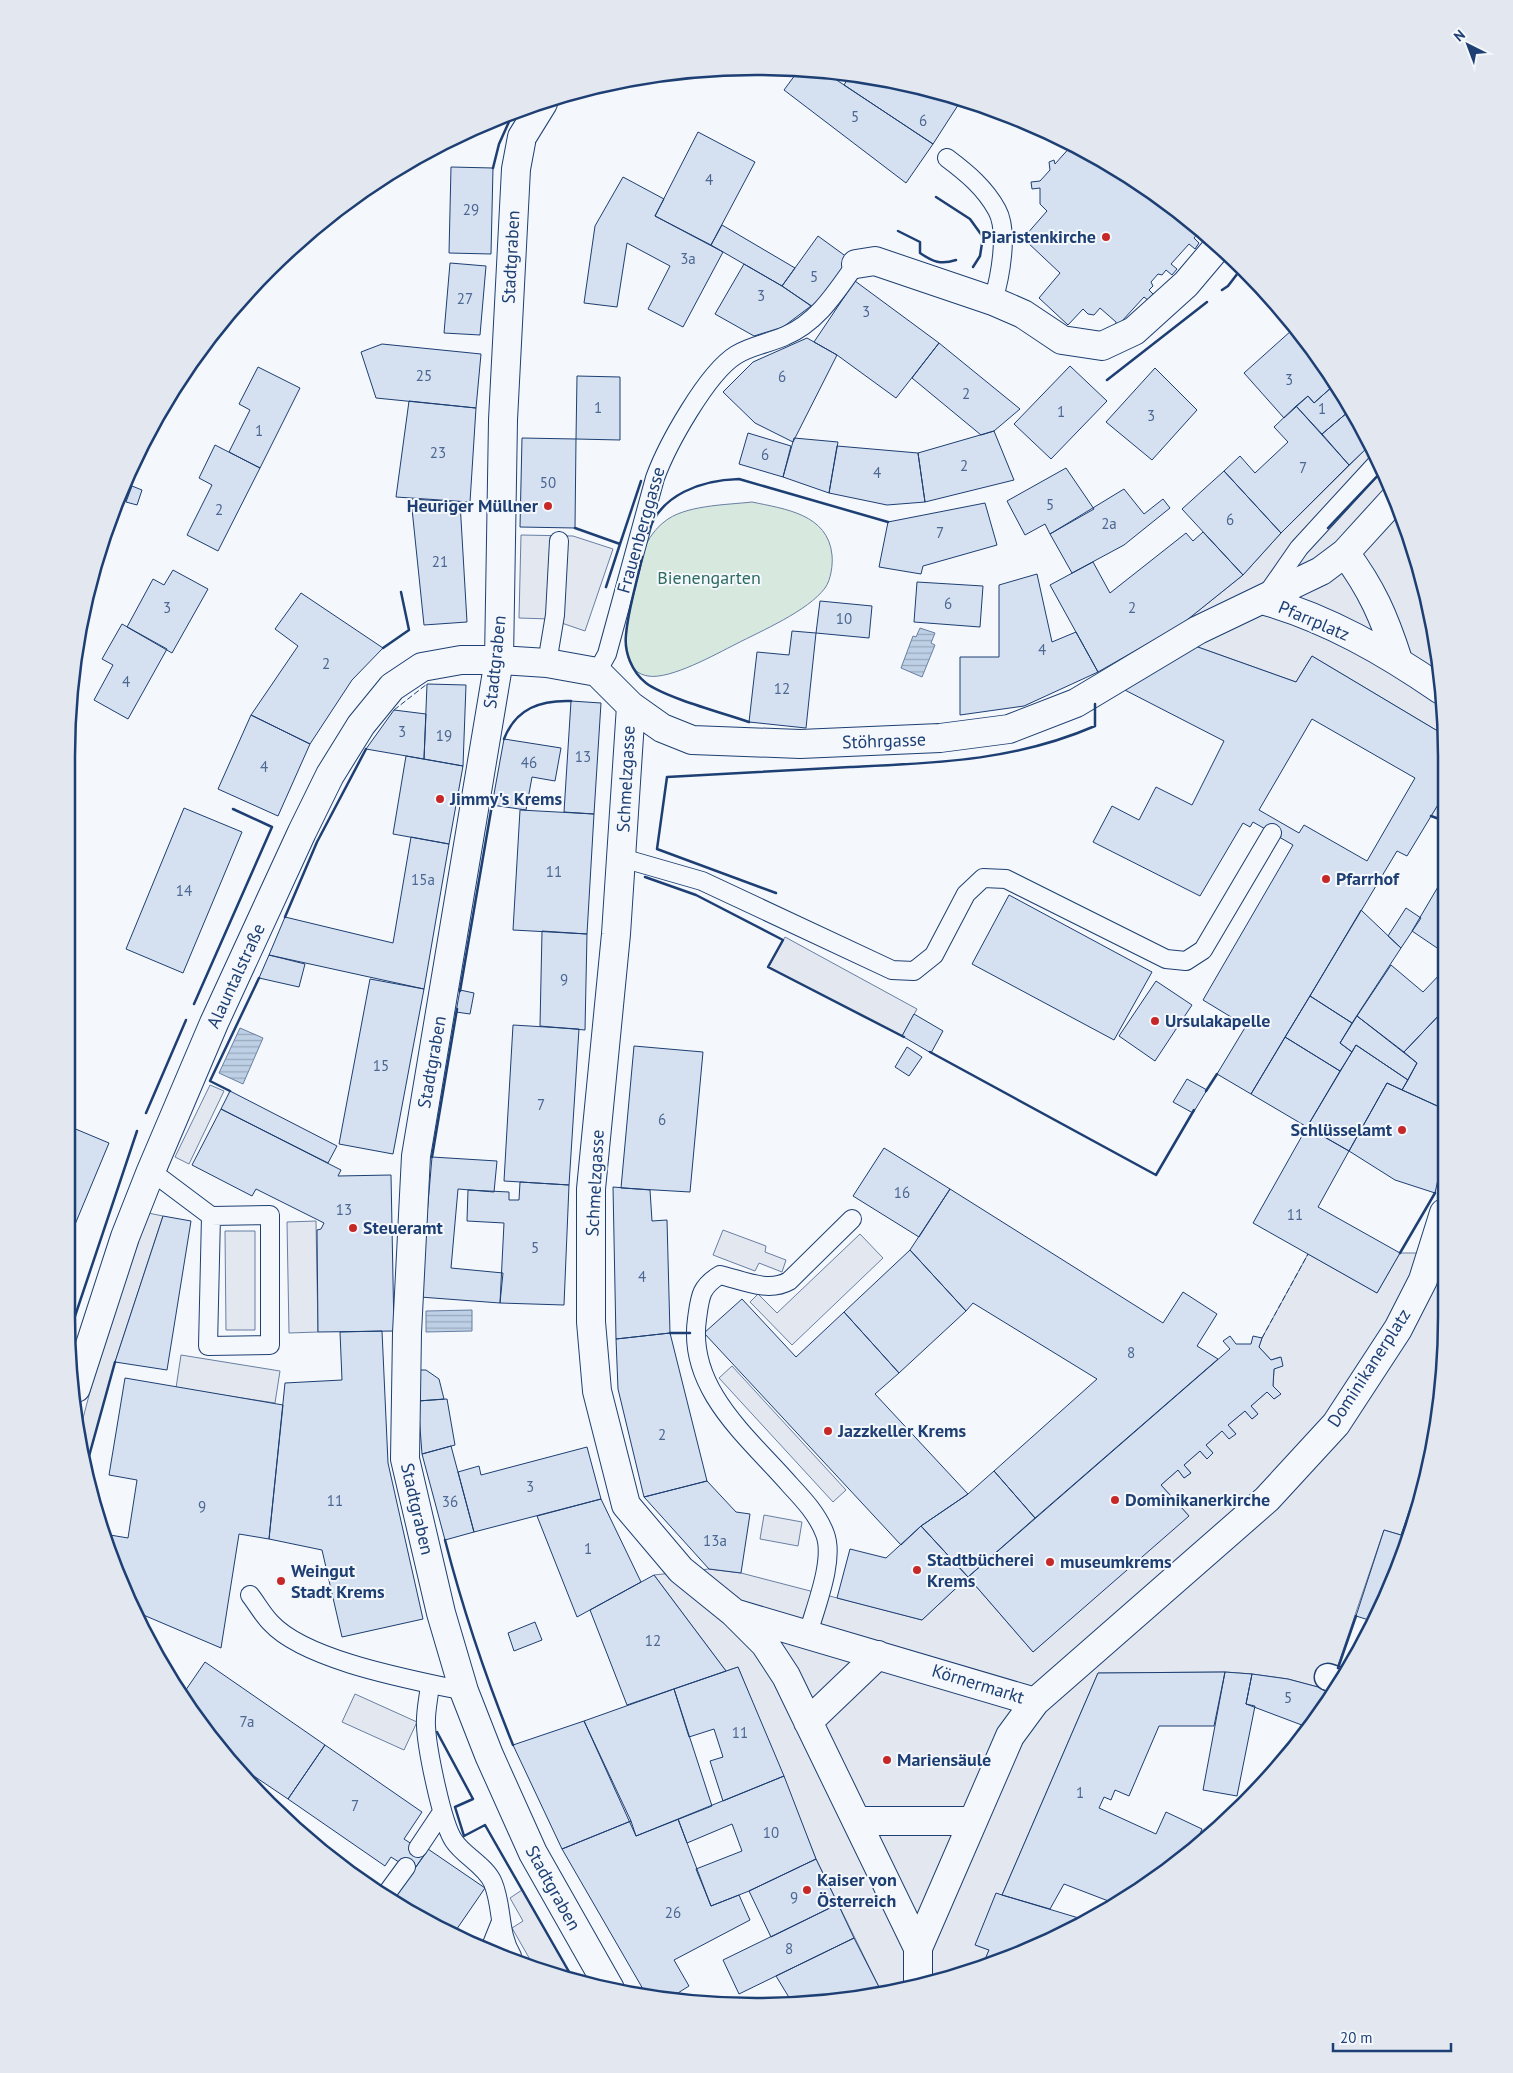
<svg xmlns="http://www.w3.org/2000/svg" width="1513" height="2073" font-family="'PT Sans',sans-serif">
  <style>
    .park { fill: #d7e8df; stroke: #687fa3 }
    .parking { fill: #e3e8f0; stroke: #687fa3 }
    .water { fill: url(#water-rules); stroke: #687fa3 }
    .building { fill: #d5e0f0; stroke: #1d3f73; fill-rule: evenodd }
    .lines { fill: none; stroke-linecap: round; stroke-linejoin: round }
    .service-casing { stroke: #1d3f73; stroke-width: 20 }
    .pedestrian-casing { stroke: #1d3f73; stroke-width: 29 }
    .minor-casing { stroke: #1d3f73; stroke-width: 30 }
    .service { stroke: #f4f7fb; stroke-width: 18 }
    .pedestrian { stroke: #f4f7fb; stroke-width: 26 }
    .minor { stroke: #f4f7fb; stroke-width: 28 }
    .fence { stroke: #1d3f73; stroke-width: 1; stroke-dasharray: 6 2.5; stroke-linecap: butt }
    .wall { stroke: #1d3f73; stroke-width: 2.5 }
    .poi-dot { fill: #c62828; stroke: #f4f7fb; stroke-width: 2 }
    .labels { text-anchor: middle; stroke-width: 4; stroke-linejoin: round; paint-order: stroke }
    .number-label { font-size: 15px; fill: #4b6792 }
    .poi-label { font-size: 18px; font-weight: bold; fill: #1d3f73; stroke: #f4f7fb; text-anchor: start }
    .street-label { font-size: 18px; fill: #1d3f73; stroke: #f4f7fb }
    .park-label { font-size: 18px; fill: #2c6c60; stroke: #f4f7fb }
    .rim { fill: none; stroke: #1d3f73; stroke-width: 2.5 }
  </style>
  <defs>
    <pattern id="water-rules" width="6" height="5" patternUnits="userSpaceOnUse" patternTransform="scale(1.25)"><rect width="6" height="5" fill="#bed0e5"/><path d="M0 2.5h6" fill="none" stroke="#9aaabe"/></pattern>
  </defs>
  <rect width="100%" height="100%" fill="#f4f7fb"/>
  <path class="park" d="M752 502C785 509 828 514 832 555 833 564 831 580 825 588 808 611 761 631 736 644 716 654 670 680 648 676 611 670 631 608 636 585 638 574 639 559 644 549 648 539 656 528 664 522 684 505 726 505 752 502Z"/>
  <path class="parking" d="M1368 447 1394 492 1441 666V733L1312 656 1296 682 1195 646 1182 624 1243 575 1281 533Z
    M521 535 573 536 613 549 585 631 550 619 519 618Z
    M1442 798V820L1431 816Z
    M785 937 917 1009 902 1036 768 967Z
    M210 1085 224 1091 189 1164 175 1157Z
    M148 1213 163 1216 115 1362 86 1467 81 1426 99 1357Z
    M316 1221 318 1332 289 1333 287 1222Z
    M723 1230 766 1246 765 1252 786 1260 782 1272 759 1263 755 1271 713 1255Z
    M225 1231H255V1330H226Z
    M860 1234 883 1258 792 1345 750 1302 758 1294 777 1313Z
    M1400 1253H1445V1362L1421 1482 1401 1535 1384 1530 1337 1668 1333 1691 1288 1679 1252 1674 1225 1672 1098 1673 1002 1895 996 1894 976 1945 989 1950 984 1964 881 1991 816 1859 738 1667 726 1671 654 1575 709 1569 741 1573 922 1620 968 1577 1033 1652 1188 1515 1161 1485 1178 1470 1184 1478 1191 1473 1184 1465 1200 1451 1207 1459 1213 1453 1206 1445 1222 1431 1236 1434 1228 1425 1245 1411 1252 1419 1258 1414 1251 1406 1267 1392 1274 1399 1280 1394 1273 1386 1274 1369 1280 1357 1271 1360 1259 1347 1262 1338 1308 1254 1377 1293Z
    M181 1355 280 1371 275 1403 176 1388Z
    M732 1366 846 1490 833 1502 719 1378Z
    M764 1515 802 1522 798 1546 760 1539Z
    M355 1694 417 1722 404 1750 342 1722Z
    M522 1890 572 1977 532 1963 512 1928 523 1921 510 1898Z"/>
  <path class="water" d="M920 628 935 633 931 643 935 645 922 677 901 668 913 636 916 637Z
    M240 1028 263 1038 243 1084 219 1073Z
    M472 1310V1331L426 1332V1311Z"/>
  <path class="building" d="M798 71H823L933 144 906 183 784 90Z
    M851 73 962 99 933 144 844 85Z
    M698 132 755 162 711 245 655 216Z
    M1072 145 1101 159 1201 230 1194 238 1199 243 1195 249 1189 244 1171 264 1177 269 1172 275 1166 270 1162 275 1158 274 1151 282 1153 286 1149 290 1155 296 1149 301 1144 297 1122 321V329H1116V322L1100 308 1094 315 1088 314 1083 309 1068 325 1039 298 1060 273 1026 241H1018L1017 236 1026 235 1047 211 1040 204V188L1032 189 1031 182 1040 181 1050 170 1049 162 1054 160 1055 164Z
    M451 167 493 168 491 254 449 253Z
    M623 177 664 199 655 216 723 252 683 327 648 309 670 266 627 243 617 307 584 303 595 226Z
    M722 225 795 268 782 286 711 245Z
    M818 236 851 260 816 309 782 286Z
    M450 263 486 266 480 335 444 333Z
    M744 264 782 286 811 306 783 327 754 336 715 314Z
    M855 281 939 343 896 398 837 355 814 342Z
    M1292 330 1315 355 1333 386 1314 403 1308 396 1284 418 1244 373Z
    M807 338 837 355 793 442 755 423 723 392 753 362Z
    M939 343 1020 409 994 431 981 435 912 378Z
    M382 344 481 354 476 408 376 398 361 352Z
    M1070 366 1107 401 1051 459 1014 424Z
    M258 367 300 388 260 468 229 452 250 410 239 404Z
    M1155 368 1197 410 1152 460 1106 422Z
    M577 376 620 377V440L576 439Z
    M1333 386 1348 412 1322 434 1296 406 1308 396 1314 403Z
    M409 401 476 408 470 502 396 497Z
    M1296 406 1349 465 1281 533 1224 471 1240 456 1255 473 1288 442 1274 427Z
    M1348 412 1368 447 1349 465 1322 434Z
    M994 431 1014 480 925 502 918 453Z
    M748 433 791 446 783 477 739 464Z
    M522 438 576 439 575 528 520 527Z
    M794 438 838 442 829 493 783 477Z
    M215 445 260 468 218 551 187 535 212 485 199 478Z
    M837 446 918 453 925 502 887 505 829 493Z
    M1066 468 1094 509 1050 534 1045 524 1025 535 1007 501Z
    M1224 471 1281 533 1243 575 1182 509Z
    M132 486 142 490 137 505 126 502Z
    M1124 489 1144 514 1163 499 1170 508 1124 545 1072 573 1050 534Z
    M411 499 460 502 467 622 424 625Z
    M985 503 997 545 923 566 921 574 879 567 888 522Z
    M1203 532 1243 575 1182 624 1098 672 1050 585 1093 562 1110 593 1186 533 1193 541Z
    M173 570 208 589 172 653 127 627 153 579 164 585Z
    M1037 574 1052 642 1076 632 1098 672 1024 706 960 715V657H999V585Z
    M917 582 983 586 980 627 914 622Z
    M301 593 383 648 352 680 310 744 251 715 298 646 275 629Z
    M820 601 872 606 869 638 816 633Z
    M122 624 167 649 128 719 94 700 113 665 102 659Z
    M792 631 816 633 806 728 749 722 757 652 789 655Z
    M1195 646 1296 682 1312 656 1441 733 1442 798 1407 856 1397 851 1251 1094 1217 1074 1246 1026 1203 1000 1293 845 1253 822 1250 827 1243 823 1200 896 1093 842 1112 806 1139 820 1156 787 1192 805 1224 741 1119 687ZM1312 719 1415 778 1367 861 1304 825 1299 833 1259 810Z
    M427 684 466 685 463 766 424 759Z
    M571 701 601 703 594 814 564 812Z
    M394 710 426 714 424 759 366 749Z
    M251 715 310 744 278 816 218 789Z
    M504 739 561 748 555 781 532 777 526 810 492 805Z
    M406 756 463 766 449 844 393 834Z
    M184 808 242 832 183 973 126 949Z
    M520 810 594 814 587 934 513 930Z
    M411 837 449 844 424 989 269 955 285 917 393 943Z
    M1442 880 1443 952 1412 931Z
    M1009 895 1152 972 1114 1040 972 964Z
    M1406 908 1421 918 1401 948 1388 936Z
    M1361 910 1401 948 1352 1023 1310 996Z
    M542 931 587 934 585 1030 540 1026Z
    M269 955 305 964 299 987 259 978Z
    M1391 965 1423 992 1443 971V1011L1404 1052 1357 1016Z
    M370 979 424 989 393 1154 339 1144Z
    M1156 981 1192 1005 1155 1061 1119 1036Z
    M460 990 474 993 470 1014 456 1012Z
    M1310 996 1352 1023 1340 1043 1352 1052 1340 1071 1285 1037Z
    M1443 1011 1444 1109 1402 1090 1417 1063 1404 1052Z
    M914 1014 943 1031 931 1053 902 1036Z
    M1357 1016 1417 1063 1408 1080 1356 1045 1352 1052 1340 1043Z
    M513 1025 579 1029 569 1185 504 1181Z
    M1285 1037 1340 1071 1307 1127 1251 1094Z
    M1356 1045 1408 1080 1402 1090 1387 1083 1349 1151 1307 1127Z
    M634 1046 703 1052 690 1192 621 1188Z
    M907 1047 922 1057 909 1076 895 1067Z
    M1187 1079 1207 1090 1193 1113 1173 1102Z
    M1387 1083 1444 1109V1152L1435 1193 1395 1180 1349 1151Z
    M230 1091 337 1146 328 1163 221 1109Z
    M221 1109 341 1170 338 1176 391 1175 394 1331 318 1332 317 1230 321 1229 324 1223 256 1189 252 1196 192 1165Z
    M66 1125 109 1143 66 1246Z
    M1307 1127 1349 1151 1318 1207 1400 1253 1377 1293 1253 1223Z
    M884 1148 950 1189 919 1237 853 1196Z
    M432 1157 497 1161 494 1192 458 1189 451 1268 503 1273 500 1303 420 1297Z
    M520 1182 569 1185 564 1305 500 1303 504 1223 467 1221 468 1190 509 1192V1200H519Z
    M613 1187 650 1190 652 1221 667 1220 670 1333 616 1339Z
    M950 1189 1163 1323 1183 1292 1217 1314 1197 1346 1218 1359 1035 1518 994 1471 1097 1379 973 1303 966 1311 910 1250Z
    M163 1216 191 1221 167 1370 115 1362Z
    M910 1250 966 1311 899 1373 844 1312Z
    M742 1299 796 1357 844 1312 899 1373 875 1394 968 1494 921 1526 901 1545 704 1333Z
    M382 1331 388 1463 423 1619 342 1637 322 1550 269 1539 285 1383 342 1380 340 1332Z
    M670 1333 707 1481 644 1497 618 1389 616 1339Z
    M1230 1336 1236 1344H1251L1253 1336 1262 1338 1259 1347 1271 1360 1281 1357 1283 1366 1274 1369 1273 1386 1281 1394 1274 1399 1267 1392 1251 1406 1258 1414 1252 1419 1245 1411 1228 1425 1236 1434 1229 1439 1222 1431 1206 1445 1213 1453 1207 1459 1200 1451 1184 1465 1191 1473 1184 1478 1178 1470 1161 1485 1189 1516 1033 1652 968 1577 1230 1349 1223 1341Z
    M418 1370H426L439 1379 444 1399 418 1401Z
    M125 1378 283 1405 269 1539 239 1534 221 1648 134 1611 104 1534 128 1538 137 1480 109 1475Z
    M447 1399 455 1445 422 1454 418 1401Z
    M451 1446 474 1532 445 1540 422 1454Z
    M587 1447 601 1499 474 1532 458 1472 479 1466 481 1475Z
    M994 1471 1035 1518 968 1577 921 1526 968 1494Z
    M707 1481 736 1512 750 1514 741 1573 709 1569 644 1497Z
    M1421 1482 1419 1495 1415 1494Z
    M1415 1494 1419 1495 1410 1538 1372 1621 1356 1616 1384 1530 1401 1535Z
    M601 1499 641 1582 577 1617 537 1516Z
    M921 1526 968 1577 922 1620 837 1598 850 1549 886 1558Z
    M654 1575 726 1671 627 1705 590 1610Z
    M535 1622 542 1640 514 1651 508 1633Z
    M205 1662 325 1745 288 1799 242 1768 182 1700 181 1697Z
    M738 1667 784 1776 723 1801 710 1761 723 1757 714 1729 689 1737 674 1689Z
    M1225 1672 1252 1674 1246 1704 1255 1706 1237 1796 1203 1790Z
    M1225 1672 1214 1726H1159L1129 1796 1115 1790 1111 1800 1104 1797 1099 1808 1156 1834 1166 1812 1202 1829 1194 1848 1177 1864 1111 1902 1064 1884 1050 1909 1002 1895 1098 1673Z
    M1252 1674 1288 1679 1333 1691 1307 1727 1246 1704Z
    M674 1689 712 1806 636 1836 584 1721Z
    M584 1721 631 1821 562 1849 513 1745Z
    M325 1745 422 1812 404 1839 426 1853 413 1871 391 1857 385 1866 288 1799Z
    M784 1776 816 1859 749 1891 711 1906 696 1869 742 1851 732 1824 687 1843 678 1819Z
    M678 1819 711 1906 739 1895 750 1920 674 1960 689 1986 670 1998 647 1996 562 1849 631 1821 636 1836Z
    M428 1849 485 1888 452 1936 395 1898Z
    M816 1859 838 1904 771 1937 749 1891Z
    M996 1893 1002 1895 1082 1919 1021 1954 995 1961 986 1957 989 1950 975 1945Z
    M838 1904 854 1938 739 1994 723 1960Z
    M854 1938 881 1991 846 2001 793 2004 776 1976Z
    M986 1957 995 1961 984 1964Z
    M737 1998 742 2005 728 2004Z"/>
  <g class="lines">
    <g class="service-casing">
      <path id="service" d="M947 158C967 173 985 188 997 210 1009 232 1000 278 993 301
        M1267 594 1299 548 1377 463
        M547 663 555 615 559 541
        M597 672 607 654 655 478C667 445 707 373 736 355 750 346 770 343 785 336 818 322 836 292 856 264
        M622 858 702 881 892 970 914 971 934 955 966 894 983 878 1006 879 1166 959 1186 961 1203 950 1272 833
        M151 1171 211 1216 208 1346 270 1345V1215L211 1216
        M250 1595C257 1604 263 1615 271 1623 306 1661 413 1680 464 1691
        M808 1634C815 1608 835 1560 825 1534 818 1515 804 1500 790 1485 748 1437 687 1389 697 1319 700 1297 700 1287 720 1275 742 1280 768 1293 789 1281L852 1219
        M430 1684C429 1697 425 1712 426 1726 427 1749 442 1824 454 1841 464 1856 486 1866 493 1883 503 1907 498 1933 512 1956
        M418 1848 442 1812
        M387 1893 406 1867
        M490 1949 500 1924"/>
    </g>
    <g class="pedestrian-casing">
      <path id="pedestrian" d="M1328 1677 1340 1681"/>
    </g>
    <g class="minor-casing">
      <path id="minor" d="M543 103 522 137 516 169 503 420 499 660 416 1156 407 1333 405 1459 441 1613 464 1691 489 1755 533 1853 610 1989
        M856 264 875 261 993 301 1023 314 1062 340 1102 346 1134 331 1186 284 1219 245
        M1345 553C1372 589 1384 617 1398 660
        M1262 600C1327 618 1386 652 1441 690
        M631 706 616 934 591 1189V1322L597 1391 626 1505 681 1570 733 1612 765 1644 786 1676 918 1948
        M76 1388 125 1237 151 1171 214 1023 302 832 330 775 361 725 392 687 422 667 461 660H499L547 663 597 672 631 706 662 728 692 740 800 744 940 738 1009 729 1076 703 1198 630 1321 571 1345 553 1396 497
        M737 1614 1035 1702
        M808 1722 878 1655
        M857 1821H972
        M918 1982V1948L1010 1736 1035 1702 1267 1499 1336 1424 1398 1329 1423 1280 1444 1213"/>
    </g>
    <use href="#service" class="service"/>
    <use href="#pedestrian" class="pedestrian"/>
    <use href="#minor" class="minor"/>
    <path class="fence" d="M394 710 427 684
      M1262 1338 1308 1254"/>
    <path class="wall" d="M493 168 499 144 512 115
      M936 197 970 219 983 237 980 256 973 267
      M898 231 920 242V253C933 262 941 265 956 260
      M1222 290 1228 286 1241 269
      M1107 380 1207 302
      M575 528 620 544 606 587
      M1328 528 1382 471
      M648 533C660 494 702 480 739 479L888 522
      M620 544 641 481
      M642 557C637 583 628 609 626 635 624 652 632 672 646 683 666 698 723 713 749 722
      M383 648 409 630 401 592
      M504 739C516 708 541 700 571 701
      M1431 816 1442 820
      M645 877 696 895 783 940 768 967 904 1037
      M776 893 657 849 667 777C728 774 789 770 850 767 937 763 1014 761 1095 726V704
      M285 917 317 842 366 749
      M460 991 492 805
      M194 1004 272 827 233 809
      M930 1052 1156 1175 1194 1110
      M230 1091 210 1081 259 978
      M1206 1091 1217 1074
      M146 1113 186 1020
      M432 1157 457 1009
      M1400 1253 1435 1193
      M670 1333H690
      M69 1334 137 1131
      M86 1467 115 1362
      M445 1540C463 1610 486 1678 513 1745
      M1338 1668 1356 1616
      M437 1732 473 1799 455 1807 464 1836 485 1825 572 1977"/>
  </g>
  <g class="poi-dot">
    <circle cx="1106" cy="237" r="5"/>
    <circle cx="548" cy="506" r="5"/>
    <circle cx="440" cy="799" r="5"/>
    <circle cx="1326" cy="879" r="5"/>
    <circle cx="1155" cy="1021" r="5"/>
    <circle cx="1402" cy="1130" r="5"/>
    <circle cx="353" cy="1228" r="5"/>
    <circle cx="828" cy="1431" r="5"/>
    <circle cx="1115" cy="1500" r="5"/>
    <circle cx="1050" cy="1562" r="5"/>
    <circle cx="917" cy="1570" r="5"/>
    <circle cx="281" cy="1581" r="5"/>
    <circle cx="887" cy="1760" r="5"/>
    <circle cx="807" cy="1890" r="5"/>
  </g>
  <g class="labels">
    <g class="number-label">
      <text x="855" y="122">5</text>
      <text x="923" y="126">6</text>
      <text x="709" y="185">4</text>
      <text x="471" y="215">29</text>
      <text x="688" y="264">3a</text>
      <text x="814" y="282">5</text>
      <text x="761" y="301">3</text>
      <text x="465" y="304">27</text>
      <text x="866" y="317">3</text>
      <text x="424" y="381">25</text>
      <text x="782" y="382">6</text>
      <text x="1289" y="385">3</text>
      <text x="966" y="399">2</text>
      <text x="598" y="413">1</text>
      <text x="1322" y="414">1</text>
      <text x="1061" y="417">1</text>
      <text x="1151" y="421">3</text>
      <text x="259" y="436">1</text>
      <text x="438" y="458">23</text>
      <text x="765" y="460">6</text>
      <text x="964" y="471">2</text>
      <text x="1303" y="473">7</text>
      <text x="877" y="478">4</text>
      <text x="548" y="488">50</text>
      <text x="1050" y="510">5</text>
      <text x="219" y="515">2</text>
      <text x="1230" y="525">6</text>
      <text x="1109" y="529">2a</text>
      <text x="940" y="538">7</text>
      <text x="440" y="567">21</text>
      <text x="948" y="609">6</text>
      <text x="167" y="613">3</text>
      <text x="1132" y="613">2</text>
      <text x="844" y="624">10</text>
      <text x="1042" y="655">4</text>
      <text x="326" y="669">2</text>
      <text x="126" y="687">4</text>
      <text x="782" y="694">12</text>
      <text x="402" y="737">3</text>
      <text x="444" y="741">19</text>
      <text x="583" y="762">13</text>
      <text x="529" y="768">46</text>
      <text x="264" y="772">4</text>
      <text x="554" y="877">11</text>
      <text x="423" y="885">15a</text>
      <text x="184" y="896">14</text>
      <text x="564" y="985">9</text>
      <text x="381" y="1071">15</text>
      <text x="541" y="1110">7</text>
      <text x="662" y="1125">6</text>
      <text x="902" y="1198">16</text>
      <text x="344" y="1215">13</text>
      <text x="1295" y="1220">11</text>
      <text x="535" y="1253">5</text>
      <text x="642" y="1282">4</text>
      <text x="1131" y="1358">8</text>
      <text x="662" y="1440">2</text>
      <text x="530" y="1492">3</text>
      <text x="335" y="1506">11</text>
      <text x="450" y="1507">36</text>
      <text x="202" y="1512">9</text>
      <text x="715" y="1546">13a</text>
      <text x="588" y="1554">1</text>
      <text x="653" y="1646">12</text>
      <text x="1288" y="1703">5</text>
      <text x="247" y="1727">7a</text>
      <text x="740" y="1738">11</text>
      <text x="1080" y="1798">1</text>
      <text x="355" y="1811">7</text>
      <text x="771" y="1838">10</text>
      <text x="794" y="1903">9</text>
      <text x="673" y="1918">26</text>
      <text x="789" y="1954">8</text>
    </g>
    <g class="poi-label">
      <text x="1096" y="243" text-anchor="end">Piaristenkirche</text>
      <text x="538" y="512" text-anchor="end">Heuriger Müllner</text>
      <text x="450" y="805">Jimmy's Krems</text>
      <text x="1336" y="885">Pfarrhof</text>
      <text x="1165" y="1027">Ursulakapelle</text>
      <text x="1392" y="1136" text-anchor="end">Schlüsselamt</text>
      <text x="363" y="1234">Steueramt</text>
      <text x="838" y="1437">Jazzkeller Krems</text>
      <text x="1125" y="1506">Dominikanerkirche</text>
      <text x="927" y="1566">Stadtbücherei<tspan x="927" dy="21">Krems</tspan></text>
      <text x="1060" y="1568">museumkrems</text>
      <text x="291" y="1577">Weingut<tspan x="291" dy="21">Stadt Krems</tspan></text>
      <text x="897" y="1766">Mariensäule</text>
      <text x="817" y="1886">Kaiser von<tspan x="817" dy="21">Österreich</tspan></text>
    </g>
    <g class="street-label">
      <text transform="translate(511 257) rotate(-87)" y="6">Stadtgraben</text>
      <text transform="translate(641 530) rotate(-74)" y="6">Frauenberggasse</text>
      <text transform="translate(1314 621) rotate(23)" y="6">Pfarrplatz</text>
      <text transform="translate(495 662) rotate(-84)" y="6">Stadtgraben</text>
      <text transform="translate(884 741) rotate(-2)" y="6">Stöhrgasse</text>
      <text transform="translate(626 779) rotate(-87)" y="6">Schmelzgasse</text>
      <text transform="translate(236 976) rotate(-65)" y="6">Alauntalstraße</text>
      <text transform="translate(432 1062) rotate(-80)" y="6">Stadtgraben</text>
      <text transform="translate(595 1183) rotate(-87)" y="6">Schmelzgasse</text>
      <text transform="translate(1369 1368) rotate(-57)" y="6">Dominikanerplatz</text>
      <text transform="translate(417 1509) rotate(77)" y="6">Stadtgraben</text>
      <text transform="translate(978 1684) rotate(17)" y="6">Körnermarkt</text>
      <text transform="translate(553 1888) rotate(61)" y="6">Stadtgraben</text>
    </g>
    <g class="park-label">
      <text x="709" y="584">Bienengarten</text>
    </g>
  </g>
  <path d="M0 0H1513V2073H0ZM756 75H757A681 681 0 0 1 1438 756V1317A681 681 0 0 1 757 1998H756A681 681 0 0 1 75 1317V756A681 681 0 0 1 756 75Z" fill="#e3e8f0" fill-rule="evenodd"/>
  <path class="rim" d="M756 75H757A681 681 0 0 1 1438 756V1317A681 681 0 0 1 757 1998H756A681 681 0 0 1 75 1317V756A681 681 0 0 1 756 75Z"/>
  <g transform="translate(1468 45) rotate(318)" stroke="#f4f7fb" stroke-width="4" paint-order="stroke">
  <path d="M0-4L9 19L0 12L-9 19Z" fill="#1d3f73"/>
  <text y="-8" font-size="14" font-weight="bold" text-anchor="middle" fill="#1d3f73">N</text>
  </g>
  <path d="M1333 2043v8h118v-8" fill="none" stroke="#1d3f73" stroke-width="2.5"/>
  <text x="1340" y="2043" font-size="15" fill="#1d3f73" stroke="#f4f7fb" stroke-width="4" paint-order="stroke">20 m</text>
</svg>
